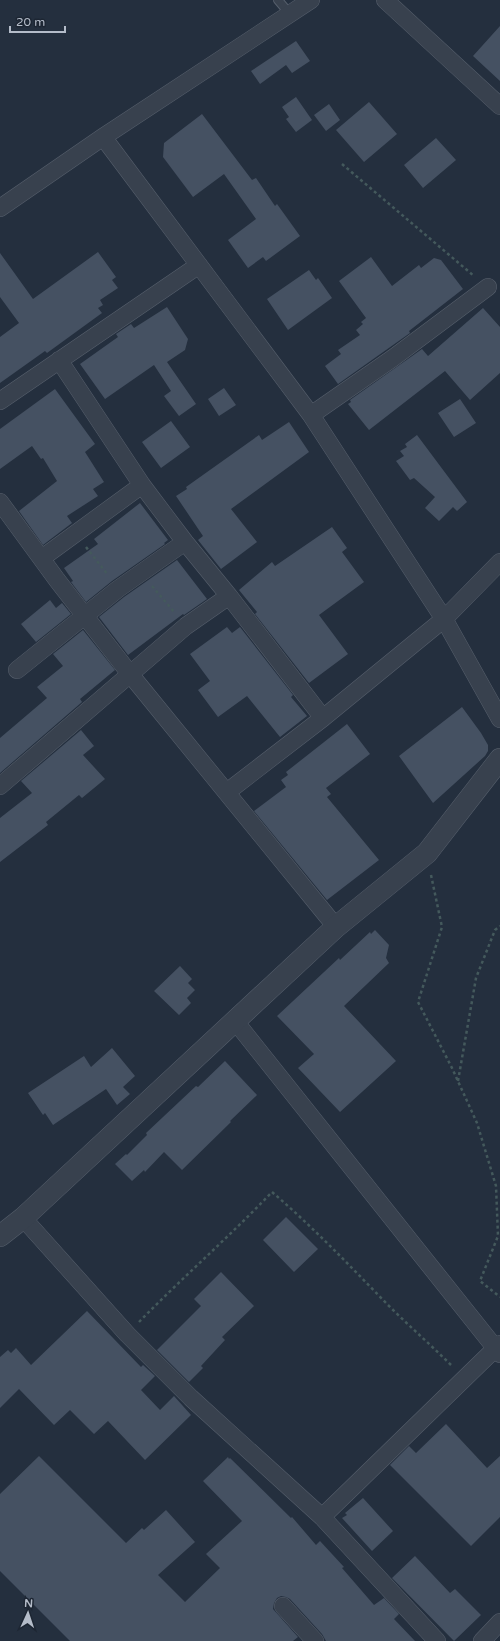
<svg xmlns="http://www.w3.org/2000/svg" width="500" height="1641" font-family="'Varela Round',sans-serif">
  <style>
    .building { fill: #455162 }
    .lines { fill: none; stroke-linecap: round; stroke-linejoin: round }
    .service-casing { stroke: #565f6c; stroke-width: 10 }
    .minor-casing { stroke: #565f6c; stroke-width: 18 }
    .tertiary-casing { stroke: #565f6c; stroke-width: 22 }
    .path { stroke: #44595c; stroke-width: 2.5; stroke-dasharray: 3 3; stroke-linecap: butt }
    .service { stroke: #38414e; stroke-width: 8 }
    .minor { stroke: #38414e; stroke-width: 17 }
    .tertiary { stroke: #38414e; stroke-width: 21 }
  </style>
  <rect width="100%" height="100%" fill="#242f3e"/>
  <path class="building" d="M500 26V81L473 56Z
    M296 41 310 61 292 73 286 65 260 84 251 71Z
    M296 97 312 120 296 132 286 119 289 117 282 107Z
    M369 102 397 134 364 162 336 130Z
    M329 104 340 120 326 131 314 115Z
    M202 114 252 180 256 178 275 206 277 204 300 236 266 261 263 257 248 268 228 240 256 219 224 174 193 197 163 157 164 143Z
    M436 138 456 160 423 188 404 165Z
    M98 252 116 277 112 280 118 288 100 300 103 305 98 308 102 313 47 353 45 351 0 383V337L19 323 0 297V253L33 299Z
    M371 257 392 286 419 265 421 268 434 258 441 260 463 289 409 331 410 333 338 384 325 366 341 354 338 350 360 335 356 330 363 324 361 322 366 318 339 281Z
    M309 270 316 280 318 278 332 298 288 330 267 299Z
    M167 307 188 339 185 350 167 362 196 404 179 416 164 396 171 391 154 365 105 399 80 364 118 337 116 334 131 324 134 328Z
    M483 308 500 327V373L470 400 445 371 369 430 348 404 351 402 350 400 422 349 428 356Z
    M224 388 236 405 219 416 208 399Z
    M55 389 95 444 85 452 104 482 93 489 98 496 67 516 72 523 43 545 19 511 57 481 43 458 41 459 32 446 0 469V429Z
    M460 399 476 423 454 437 438 413Z
    M171 421 190 447 161 468 142 442Z
    M289 422 309 452 231 509 257 542 221 569 198 540 203 536 176 496 187 489 186 487 259 435 262 440Z
    M417 435 467 502 457 511 453 507 439 521 425 508 435 497 414 478 410 480 396 461 404 456 400 451 407 447 405 444Z
    M140 503 168 540 164 543 165 544 112 581 86 602 71 582 73 581 64 568 98 544 94 539Z
    M332 527 347 548 342 552 364 582 319 615 348 654 309 683 255 614 257 612 239 590 272 562 275 566Z
    M177 560 207 599 184 615 183 614 128 655 99 617 124 597Z
    M50 600 56 608 62 603 71 614 36 642 21 624Z
    M227 627 232 633 240 627 293 695 291 697 307 716 280 737 247 696 218 717 198 690 210 681 190 654Z
    M83 630 115 670 80 699 82 702 0 773V738L47 698 37 687 63 666 53 654Z
    M462 707 481 733 488 745V751L485 756 433 803 399 756Z
    M347 724 370 754 326 788 331 794 327 797 379 860 327 900 254 811 286 787 281 780 288 775 286 772Z
    M81 730 94 746 83 755 105 779 82 798 79 795 46 822 48 825 0 862V818L32 793 21 781Z
    M375 930 389 945 386 958 389 963 344 1006 396 1061 340 1112 298 1068 314 1054 277 1016 339 958 340 960 370 932 371 934Z
    M180 966 192 979 188 983 195 990 187 998 191 1003 179 1015 154 991Z
    M112 1048 135 1076 123 1087 130 1094 117 1105 106 1089 53 1125 45 1113 43 1115 28 1093 84 1056 91 1067Z
    M225 1061 257 1095 230 1121 231 1122 182 1170 164 1152 145 1172 144 1170 132 1181 115 1164 126 1154 127 1155 147 1135 146 1133 196 1086 198 1087Z
    M286 1217 318 1249 294 1272 263 1240Z
    M221 1272 254 1306 222 1337 225 1340 201 1366 203 1368 189 1382 157 1350 201 1306 194 1299Z
    M87 1311 141 1367 143 1365 155 1376 141 1390 160 1410 174 1396 191 1415 145 1460 108 1421 94 1434 70 1410 54 1425 19 1389 0 1408V1357L8 1350 11 1353 16 1348 31 1365Z
    M446 1424 487 1468 500 1456V1517L471 1546 390 1465 409 1446 416 1453Z
    M39 1456 126 1543 142 1528 144 1530 166 1510 195 1542 158 1575 185 1602 220 1568 206 1554 242 1521 203 1481 228 1457 229 1459 230 1458 291 1518 292 1517 316 1545 320 1541 344 1567 342 1568 374 1605 384 1598 399 1614 394 1619 415 1641H326L322 1634 290 1599 286 1597 281 1596 277 1598 274 1603 273 1609 298 1637 293 1641H70L0 1571V1494Z
    M363 1498 393 1531 372 1551 342 1518 347 1515 345 1513Z
    M415 1556 450 1593 455 1589 481 1615 454 1641 392 1578Z"/>
  <g class="lines">
    <g class="service-casing">
      <path id="service" d="M278 0 289 13"/>
    </g>
    <g class="minor-casing">
      <path id="minor" d="M385 0 500 106
        M103 137 311 415 444 619 500 719
        M0 208 103 137 311 0
        M59 360 142 485 185 542 229 596 323 718
        M0 401 199 265
        M311 415 393 358 488 287
        M0 502 57 580 130 674 336 927
        M42 558 142 485
        M17 670 118 589 185 542
        M0 786 186 626 229 596
        M227 792 323 718 444 619 500 562
        M235 1021 500 1354
        M23 1218 127 1334 191 1398 322 1517 437 1641
        M322 1517 500 1344
        M283 1606 315 1641
        M482 1641 500 1622"/>
    </g>
    <g class="tertiary-casing">
      <path id="tertiary" d="M0 1236 23 1218 336 927 427 853 500 759"/>
    </g>
    <path class="path" d="M342 164 474 276
      M86 547 108 575
      M152 586 175 613
      M431 875 442 927 418 1002 452 1068 477 1123 496 1186 498 1236 480 1281 500 1297
      M458 1081 476 978 495 930 500 926
      M139 1322C182 1278 229 1237 272 1192 313 1227 350 1266 388 1305 409 1326 431 1345 452 1366"/>
    <use href="#service" class="service"/>
    <use href="#minor" class="minor"/>
    <use href="#tertiary" class="tertiary"/>
  </g>
  <g transform="translate(28 1613) rotate(3)" stroke="#1d2633" stroke-width="3" paint-order="stroke">
  <path d="M0-3L7 15L0 10L-7 15Z" fill="#b4bcc9"/>
  <text y="-6" font-size="11" font-weight="bold" text-anchor="middle" fill="#b4bcc9">N</text>
  </g>
  <path d="M10 26v6h55v-6" fill="none" stroke="#b4bcc9" stroke-width="2"/>
  <text x="16" y="26" font-size="12" fill="#b4bcc9" stroke="#1d2633" stroke-width="3" paint-order="stroke">20 m</text>
</svg>
